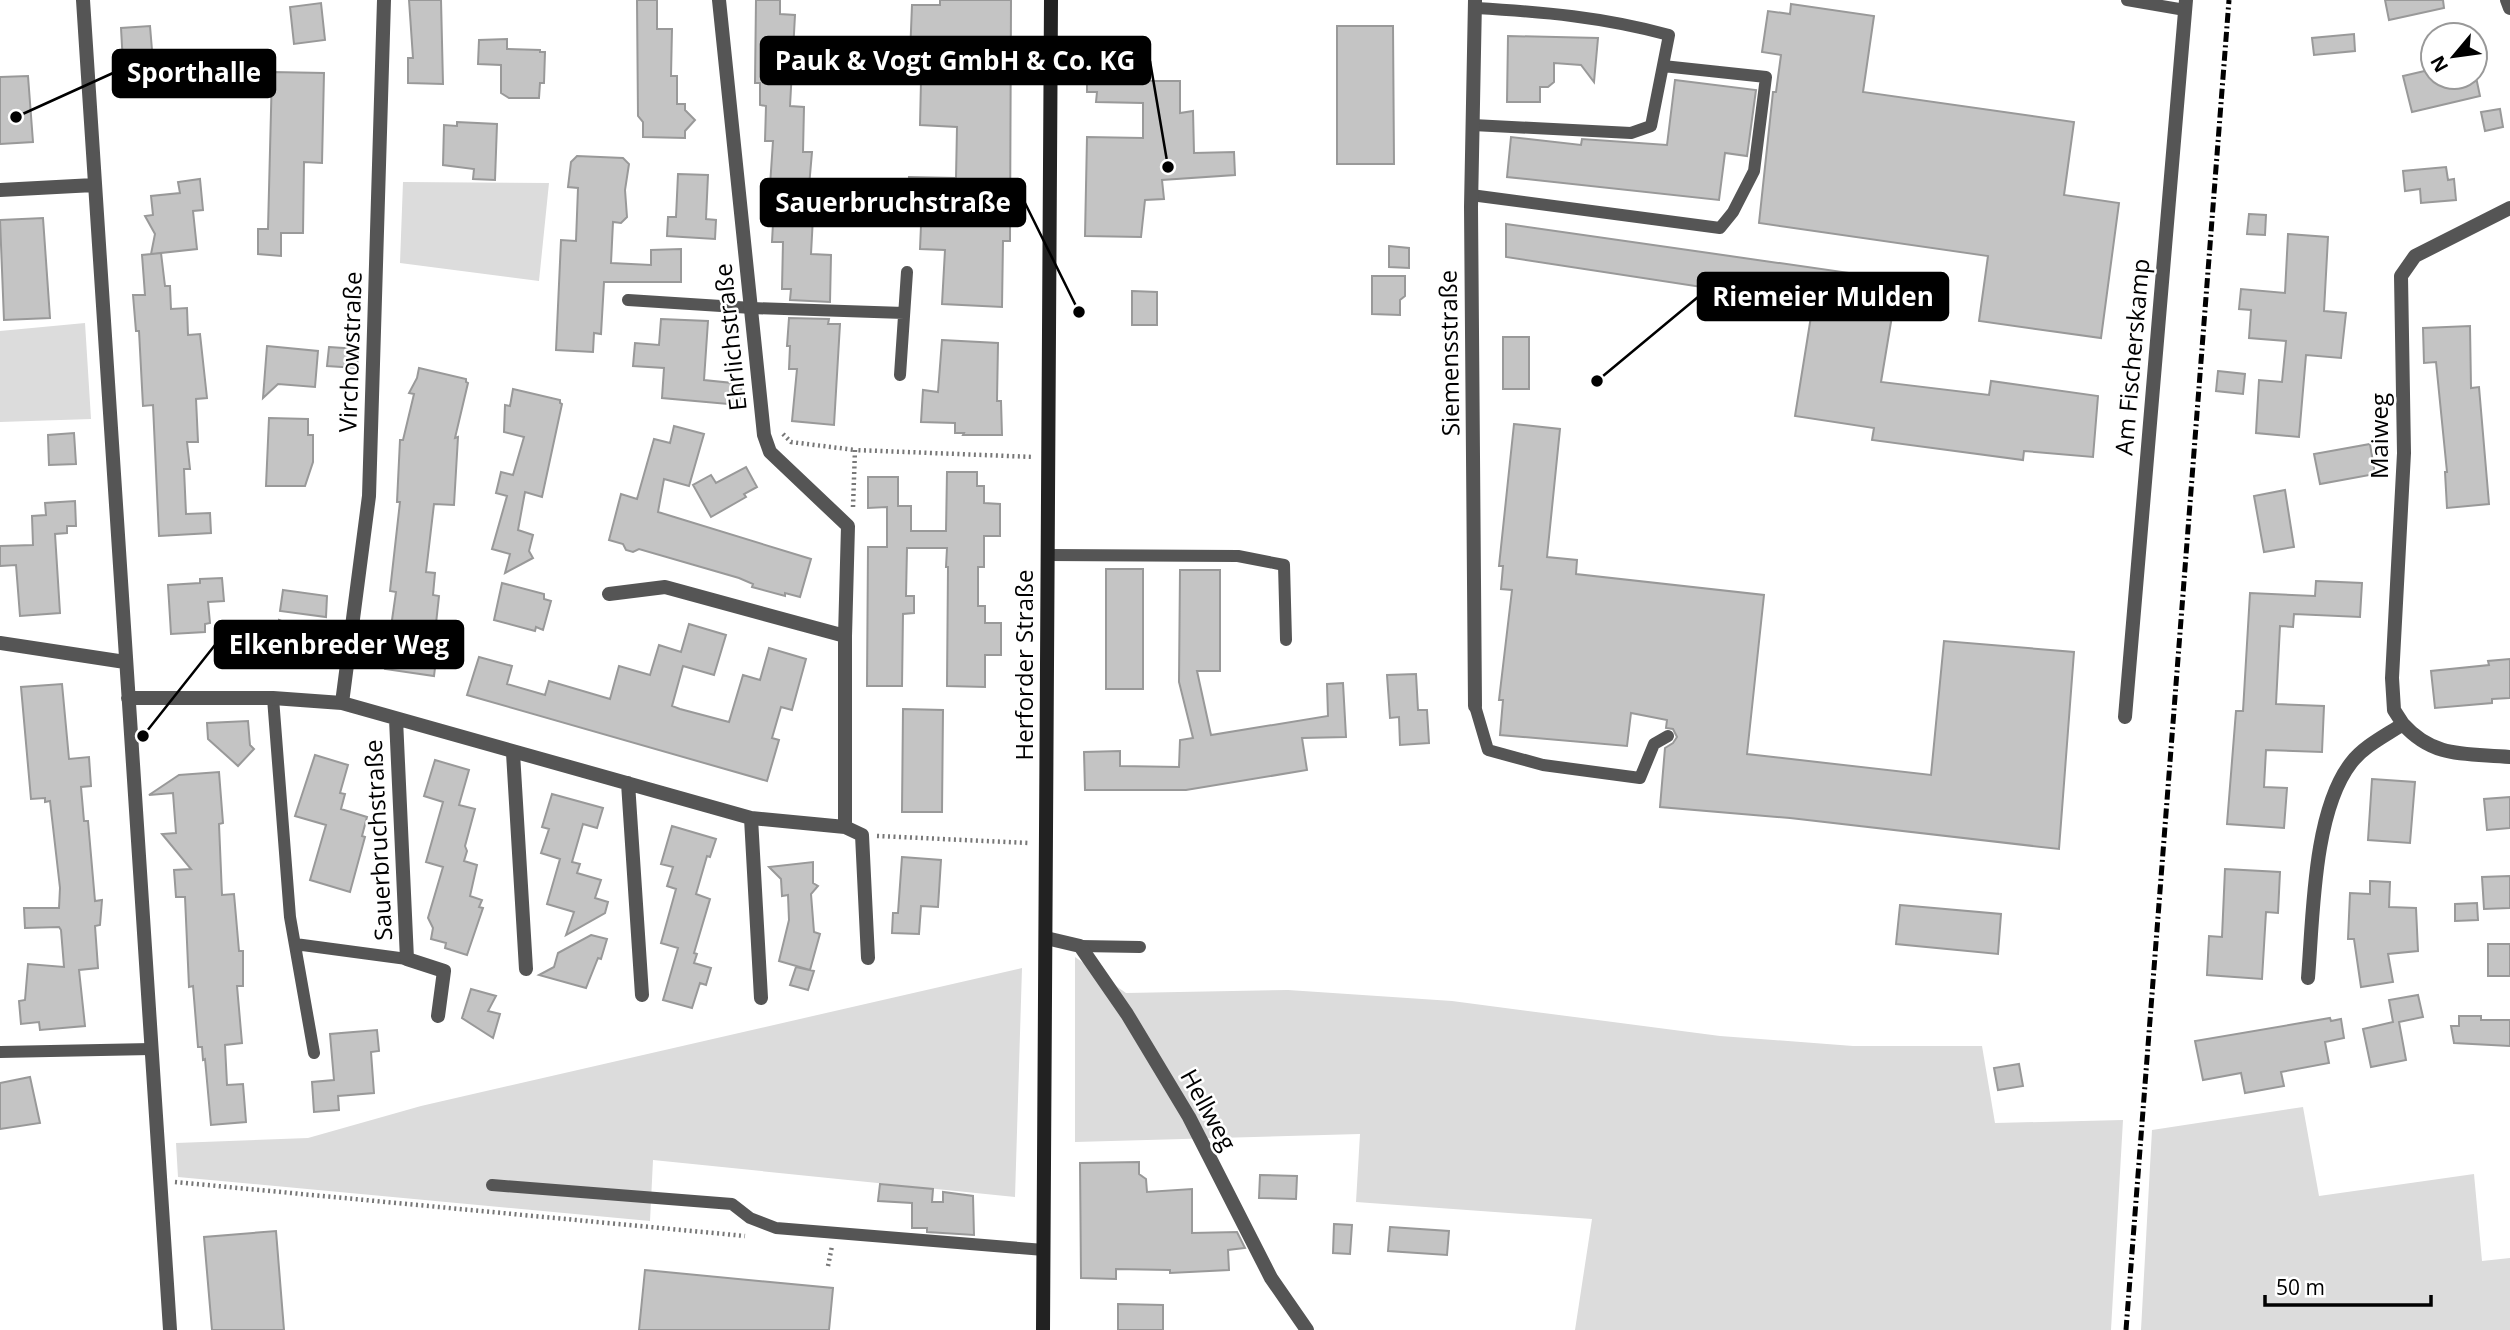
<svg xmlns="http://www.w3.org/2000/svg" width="2510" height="1330" font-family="'Open Sans',sans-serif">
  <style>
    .green { fill: #dcdcdc }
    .building { fill: #c4c4c4; stroke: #999; stroke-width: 2 }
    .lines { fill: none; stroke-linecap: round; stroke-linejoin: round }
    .path { stroke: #777; stroke-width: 4.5; stroke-dasharray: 2 3.5; stroke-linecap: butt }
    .service { stroke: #555; stroke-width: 12 }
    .minor { stroke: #555; stroke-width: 14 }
    .secondary { stroke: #222; stroke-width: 14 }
    .rail { stroke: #000; stroke-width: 5; stroke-dasharray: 10 3.5 2 3.5; stroke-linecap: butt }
    .labels { text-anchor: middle; stroke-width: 5; stroke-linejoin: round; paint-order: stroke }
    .street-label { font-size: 24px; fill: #000; stroke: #fff }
    .leader { fill: none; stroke: #000; stroke-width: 2.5 }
    .callout-dot { fill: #000; stroke: #fff; stroke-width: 2.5 }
    .callout { fill: #000; stroke: #000; stroke-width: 2.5 }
    .callout-label { font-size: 26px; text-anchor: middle; font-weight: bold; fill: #fff }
  </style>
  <rect width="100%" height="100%" fill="#fff"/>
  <path class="green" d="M403 182 549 183 539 281 400 263Z
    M85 323 91 419 0 422V331Z
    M1075 957 1126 993 1288 990 1452 1001 1720 1036 1853 1046H1982L1995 1123 2123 1120 2111 1330H1575L1592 1219 1356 1202 1360 1134 1075 1142Z
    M1022 968 1015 1197 653 1160 650 1221 178 1177 176 1143 308 1138 421 1106Z
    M2303 1107 2319 1196 2474 1174 2482 1261 2510 1258V1330H2141L2152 1130Z"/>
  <path class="building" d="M409 0H441L443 84 408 83V58H413Z
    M637 0H657V29H672L671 76H677V104H685V110L695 120 685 131V138L643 137V122L638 116Z
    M756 0H780V14L795 15 790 106 804 107 803 152H812L808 198H814L811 254 831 255 830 302 790 300 791 289H782L783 242H772L775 186H770L773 141H765L766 106 760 105V83H755Z
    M940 0H1011L1010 241H1003L1002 307 942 304 945 250 920 249 922 202 908 201 909 177 956 178 957 127 920 125 921 81H909L912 5H940Z
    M2385 0H2443L2444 8 2389 20Z
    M321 3 325 40 294 44 290 7Z
    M1791 4 1874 16 1863 92 2074 122 2064 195 2119 203 2101 338 1979 321 1988 256 1759 223 1773 92H1776L1781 55 1762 52 1768 11 1790 14Z
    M150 26 153 62 123 64 121 28Z
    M1337 26H1393L1394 164H1337Z
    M2354 34 2355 51 2314 55 2312 38Z
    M1508 36 1598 38 1594 82 1581 65 1554 63V82L1548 87H1540V102H1507Z
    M507 39V49L540 50V52H545L544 83H540L539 98H509L501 93V65L478 64 479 40Z
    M1087 59 1147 60 1146 81H1180V113L1193 111 1194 153 1234 152 1235 175 1162 180 1164 199 1145 200 1141 237 1085 236 1087 137 1143 138V103L1096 102 1097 92H1087Z
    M2433 69V77H2476L2480 96 2412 112 2403 76Z
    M272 72 324 73 322 163 304 162 303 233H281V256L258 254V229H268Z
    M28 76 33 142 0 144V77Z
    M1675 80 1756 90 1747 156 1725 153 1719 200 1507 177 1511 137 1581 145 1582 139 1667 145Z
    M2500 109 2503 127 2485 131 2481 112Z
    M457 122 497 124 495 180 473 179 474 169 443 165 444 125 457 126Z
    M577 156 623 158 629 164 625 190 627 217 621 223 613 222 611 263 651 265V250L681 249V282H604L601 334 594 333 593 352 556 350 561 240 576 241 578 188 568 187 571 162Z
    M2446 167 2448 180 2454 179 2456 200 2421 203 2420 189 2405 191 2403 171Z
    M678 174 708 175 706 219 716 220 715 239 667 236 668 217H676Z
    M200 179 203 210 193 211 197 249 151 254 155 234 145 216 153 215 151 196 180 193 178 182Z
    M2249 214 2266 215 2265 235 2247 234Z
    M43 218 50 318 4 320 0 220Z
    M1506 224 1898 280 1881 382 1989 395 1991 381 2098 396 2093 457 2024 451 2023 460 1872 440 1874 428 1795 416 1813 304 1506 257Z
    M2288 234 2328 237 2324 311 2346 313 2341 358 2306 355 2299 437 2256 433 2259 380 2282 382 2286 341 2249 338 2251 310 2239 309 2241 289 2285 293Z
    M1389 246 1409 248V268L1389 267Z
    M161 253 165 286H170L171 309 187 308 188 335 200 334 207 398 196 399 198 442H187L190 469H184L186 514 210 513 211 533 159 536 153 405 143 406 139 331H136L133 295H145L142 255Z
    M1372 276H1405V296L1400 300V315L1372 314Z
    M1132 291 1157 292V325H1132Z
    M789 318 829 319 828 324H840L834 425 792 421 797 369H789L790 346H787Z
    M661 319 708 321 704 380 742 384 739 405 662 398 664 368 633 366 635 343 659 345Z
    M2470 326 2471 388 2479 387 2489 504 2447 508 2445 472H2447L2436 362 2424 363 2423 328Z
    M1503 337H1529V389H1503Z
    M942 340 998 343 997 401H1001L1002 435H963L964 433H955V423L921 422 923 390 938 392Z
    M267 346 318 351 315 387 278 384 263 398Z
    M329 347 358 349 357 368 327 366Z
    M419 368 466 379V382L468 383 455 438 458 437 454 505 434 504 426 572 435 573 433 595 439 596 434 642 438 643 434 676 385 669 396 592 390 591 400 502H397L400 440H403L414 394 409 393 417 378Z
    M2218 371 2245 374 2243 394 2216 391Z
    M513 389 560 400V403L562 404 542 497 525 492 518 530 533 535 529 551 533 558 505 573 510 554 492 549 507 496 496 493 501 472 513 475 524 437 504 432 505 405 510 406Z
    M269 418 308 419V435H313V462L305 486H266Z
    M1514 424 1560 429 1547 557 1577 560 1576 574 1764 595 1747 754 1931 775 1944 641 2074 652 2059 849 1790 818 1660 807 1665 748 1673 743 1677 737 1673 729 1666 728 1667 720 1631 713 1627 746 1500 735 1503 700H1499L1512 590 1501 589 1503 566H1499Z
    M674 426 704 434 689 486 664 479 658 512 811 559 800 597 785 593V596L752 587 753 584 739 578 639 549 633 552 626 550 623 544 609 540 621 494 637 499 654 439 670 443Z
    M74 433 76 464 49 465 48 435Z
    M2370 444 2375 474 2320 484 2314 454Z
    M746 467 757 487 744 494 746 497 711 517 693 485 711 475 716 483Z
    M947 472H977V486H984V503L1000 504V536H984V567H978V606H985V623H1001V655H985V687L947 686 948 567H946L947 548H907L906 596H914V613L903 614 902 686H867L868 547H887V507L868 508V477H898V506H911V531H946Z
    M2285 490 2294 547 2264 552 2254 496Z
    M75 501 76 526H67V533L55 534 60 613 20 616 16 565 0 566V546L33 545 32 516 46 515 45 503Z
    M1106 569H1143V689H1106Z
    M1180 570H1220V671H1197L1211 735 1328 716 1327 684 1343 683 1346 737 1302 738 1307 770 1186 790H1085L1084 752 1120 751V766L1179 767 1180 740 1193 738 1179 682Z
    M222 578 224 601 208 602 210 623 205 624V632L171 634 168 585 200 583V579Z
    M2316 581 2362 583 2360 617 2294 614 2293 627 2280 626 2276 704 2324 706 2322 752 2266 750 2264 787 2287 788 2284 828 2227 824 2236 711H2243L2250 593 2315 596Z
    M502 583 544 594V599L551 601 543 630 536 627 535 631 494 620Z
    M283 590 327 596 326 617 280 611Z
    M279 620 326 639 316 649 315 657 275 652Z
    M689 624 726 635 714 675 683 666 672 706 680 709 729 722 743 675 760 680 769 648 806 659 792 710 781 707 772 738 779 740 767 781 467 695 479 657 512 666 507 684 545 695 549 681 610 699 619 666 650 675 659 645 681 652Z
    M2510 659V698L2492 699V703L2435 708 2431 671 2489 665 2488 661Z
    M1416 674 1418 710H1427L1429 743 1400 745 1399 717 1390 718 1387 675Z
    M62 684 69 759 89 757 91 786 81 787 84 821H88L95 901 102 900 100 925 95 926 98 968 79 970 85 1026 40 1030 39 1022 21 1024 19 1001 25 1000 28 964 64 967 61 930 59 927 25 928 24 908H59L60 888 50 801 45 802V798L31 799 21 687Z
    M903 709 943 710 942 812H902Z
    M248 721 250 745 254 749 238 766 208 739 207 723Z
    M315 755 348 765 340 793 345 794 341 809 367 817 362 836 365 837 350 892 310 880 326 825 295 816Z
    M435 760 469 770 459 805 475 809 465 846 467 851 464 861 477 865 470 896 482 900 479 907 483 908 467 955 445 948 446 943 431 939 433 928 428 918 443 867 426 862 443 802 424 796Z
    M219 772 223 823 219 824 222 895 234 894 239 951H243V986H237L242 1043 225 1045 227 1085 243 1084 246 1122 211 1125 205 1059 203 1060 202 1047H198L193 986 189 987 185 897H176L174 870 191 869 162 834 176 833 173 793 149 795 179 775Z
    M2372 779 2415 782 2410 843 2368 840Z
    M552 794 603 808 597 828 583 824 572 862 580 864 577 873 601 880 595 898 608 902 605 913 566 935 574 912 547 904 560 859 541 853 549 829 542 827Z
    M2510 797V828L2487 830 2484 799Z
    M672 826 716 839 710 857 707 856 696 894 710 899 694 953 697 954 694 963 711 968 706 985 700 983 692 1008 663 1000 678 948 661 943 676 889 667 886 673 867 661 864Z
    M902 857 941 860 938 907 921 906 919 934 892 933 893 913H898Z
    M813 862V883L818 886 811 894 814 932 820 934 810 970 779 961 789 920 788 895 782 896 781 879 769 867Z
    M2225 869 2280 872 2278 913 2266 912 2262 979 2207 975 2209 936 2222 937Z
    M2510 876V908L2484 909 2482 877Z
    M2370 881 2390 882 2389 907 2416 908 2418 951 2388 954 2393 982 2361 987 2354 939H2348L2350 893 2370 894Z
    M2477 903 2478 920 2455 921V904Z
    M1900 905 2001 914 1998 954 1896 944Z
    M591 935 607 939 601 959 598 958 586 988 539 975 554 967 558 953Z
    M2488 944H2510V976H2488Z
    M796 967 814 971 808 990 790 985Z
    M471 989 496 996 488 1011 500 1014 493 1038 462 1018Z
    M2418 995 2423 1017 2399 1022 2406 1060 2371 1067 2363 1029 2393 1022 2389 1000Z
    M2459 1016H2481V1020H2510V1046L2454 1043 2451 1026H2459Z
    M2330 1018 2331 1021 2341 1019 2344 1038 2325 1042 2329 1063 2281 1072 2284 1086 2245 1093 2241 1073 2203 1080 2195 1041Z
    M377 1030 379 1051 371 1052 374 1093 338 1096 339 1110 314 1112 312 1082 334 1080 330 1034Z
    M2019 1064 2023 1086 1998 1090 1994 1068Z
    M30 1077 40 1123 0 1129V1083Z
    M1139 1162V1174L1146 1179 1147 1192 1192 1189V1233L1237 1232 1245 1248 1228 1250 1229 1270 1170 1273V1270L1116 1269V1279L1081 1278 1080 1163Z
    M1260 1175 1297 1176 1296 1199 1259 1198Z
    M880 1184 933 1189 932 1202H943V1192L973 1196 974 1235 927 1232V1228H912V1203L878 1201Z
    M1334 1224 1352 1225 1350 1254 1333 1253Z
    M1390 1227 1449 1231 1447 1255 1388 1251Z
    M276 1231 284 1330H212L204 1237Z
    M645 1270 833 1288 829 1330H639Z
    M1118 1304 1163 1305V1330H1118Z"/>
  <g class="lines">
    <path class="path" d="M783 434 791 442 855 450
      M853 507 855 450 1034 457
      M877 836 1029 843
      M175 1182 745 1236
      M828 1266 832 1246"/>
    <path class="service" d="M2127 0 2185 10
      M1473 125 1631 133 1651 126 1669 35C1603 17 1544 12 1476 8
      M1471 195 1720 228 1733 212 1754 171 1766 77 1663 66
      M628 300 752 308 904 313
      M900 375 907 272
      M1048 555 1238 556 1284 565 1286 640
      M273 698 290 917 314 1053
      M1475 706 1488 750 1543 765 1640 778 1654 744 1668 736
      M295 944 407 959
      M1080 946 1140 947
      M0 1052 151 1049
      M492 1185 732 1204 750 1218 776 1228 1044 1250"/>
    <path class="minor" d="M83 0 170 1330
      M719 0 764 435 770 452 848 526 845 636V827
      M2507 0 2510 8
      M0 190 94 185
      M609 594 665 587 845 636
      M0 643 125 662
      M128 698H273L342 703 751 818 845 827 862 835 868 958
      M342 703 369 496 384 0
      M1475 706 1471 207 1475 0
      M2125 717 2186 0
      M396 719 407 959 444 971 438 1016
      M2403 724C2434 759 2467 753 2510 757
      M513 753 526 969
      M628 783 642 995
      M751 818 761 998
      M1046 938 1080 946 1127 1014 1189 1117 1271 1278 1307 1330
      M2308 978C2313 918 2313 812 2351 763 2364 746 2385 736 2403 724L2394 710 2392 678 2404 453 2401 276 2415 256 2510 208"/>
    <path class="secondary" d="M1043 1330 1051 0"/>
    <path class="rail" d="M2126 1330 2229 0"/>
  </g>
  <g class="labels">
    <g class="street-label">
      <text transform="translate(731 337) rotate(-96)" y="8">Ehrlichstraße</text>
      <text transform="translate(351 352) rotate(-88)" y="8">Virchowstraße</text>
      <text transform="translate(1450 353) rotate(-91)" y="8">Siemensstraße</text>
      <text transform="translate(2133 357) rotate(-85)" y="8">Am Fischerskamp</text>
      <text transform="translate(2380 436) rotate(-90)" y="8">Maiweg</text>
      <text transform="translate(1025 665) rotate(-90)" y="8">Herforder Straße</text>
      <text transform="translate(379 840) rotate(-93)" y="8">Sauerbruchstraße</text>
      <text transform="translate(1208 1110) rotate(61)" y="8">Hellweg</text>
    </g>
  </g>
  <path class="leader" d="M1168 167L1150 61M16 117L113 73M1079 312L1025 203M1597 381L1698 297M143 736L215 645"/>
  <g class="callout-dot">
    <circle cx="1168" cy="167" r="7"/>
    <circle cx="16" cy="117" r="7"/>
    <circle cx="1079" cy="312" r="7"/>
    <circle cx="1597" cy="381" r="7"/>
    <circle cx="143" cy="736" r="7"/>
  </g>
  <g class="callout">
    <rect x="761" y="37" width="389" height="47" rx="7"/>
    <rect x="113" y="50" width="162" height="47" rx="7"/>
    <rect x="761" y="179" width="264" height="47" rx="7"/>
    <rect x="1698" y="273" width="250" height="47" rx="7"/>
    <rect x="215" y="621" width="248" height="47" rx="7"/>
  </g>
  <g class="callout-label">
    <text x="955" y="70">Pauk &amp; Vogt GmbH &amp; Co. KG</text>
    <text x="194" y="82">Sporthalle</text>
    <text x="893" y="212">Sauerbruchstraße</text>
    <text x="1823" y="306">Riemeier Mulden</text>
    <text x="339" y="654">Elkenbreder Weg</text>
  </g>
  <g transform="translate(2454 56) rotate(241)"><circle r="33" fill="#ffffff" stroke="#999999" stroke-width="2"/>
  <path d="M0-5L12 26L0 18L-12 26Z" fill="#000000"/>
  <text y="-10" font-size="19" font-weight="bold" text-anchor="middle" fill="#000000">N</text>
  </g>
  <path d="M2265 1295v10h166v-10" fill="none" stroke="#000000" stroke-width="3.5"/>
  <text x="2276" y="1295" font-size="21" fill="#000000" stroke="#ffffff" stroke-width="5" paint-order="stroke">50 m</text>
</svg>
